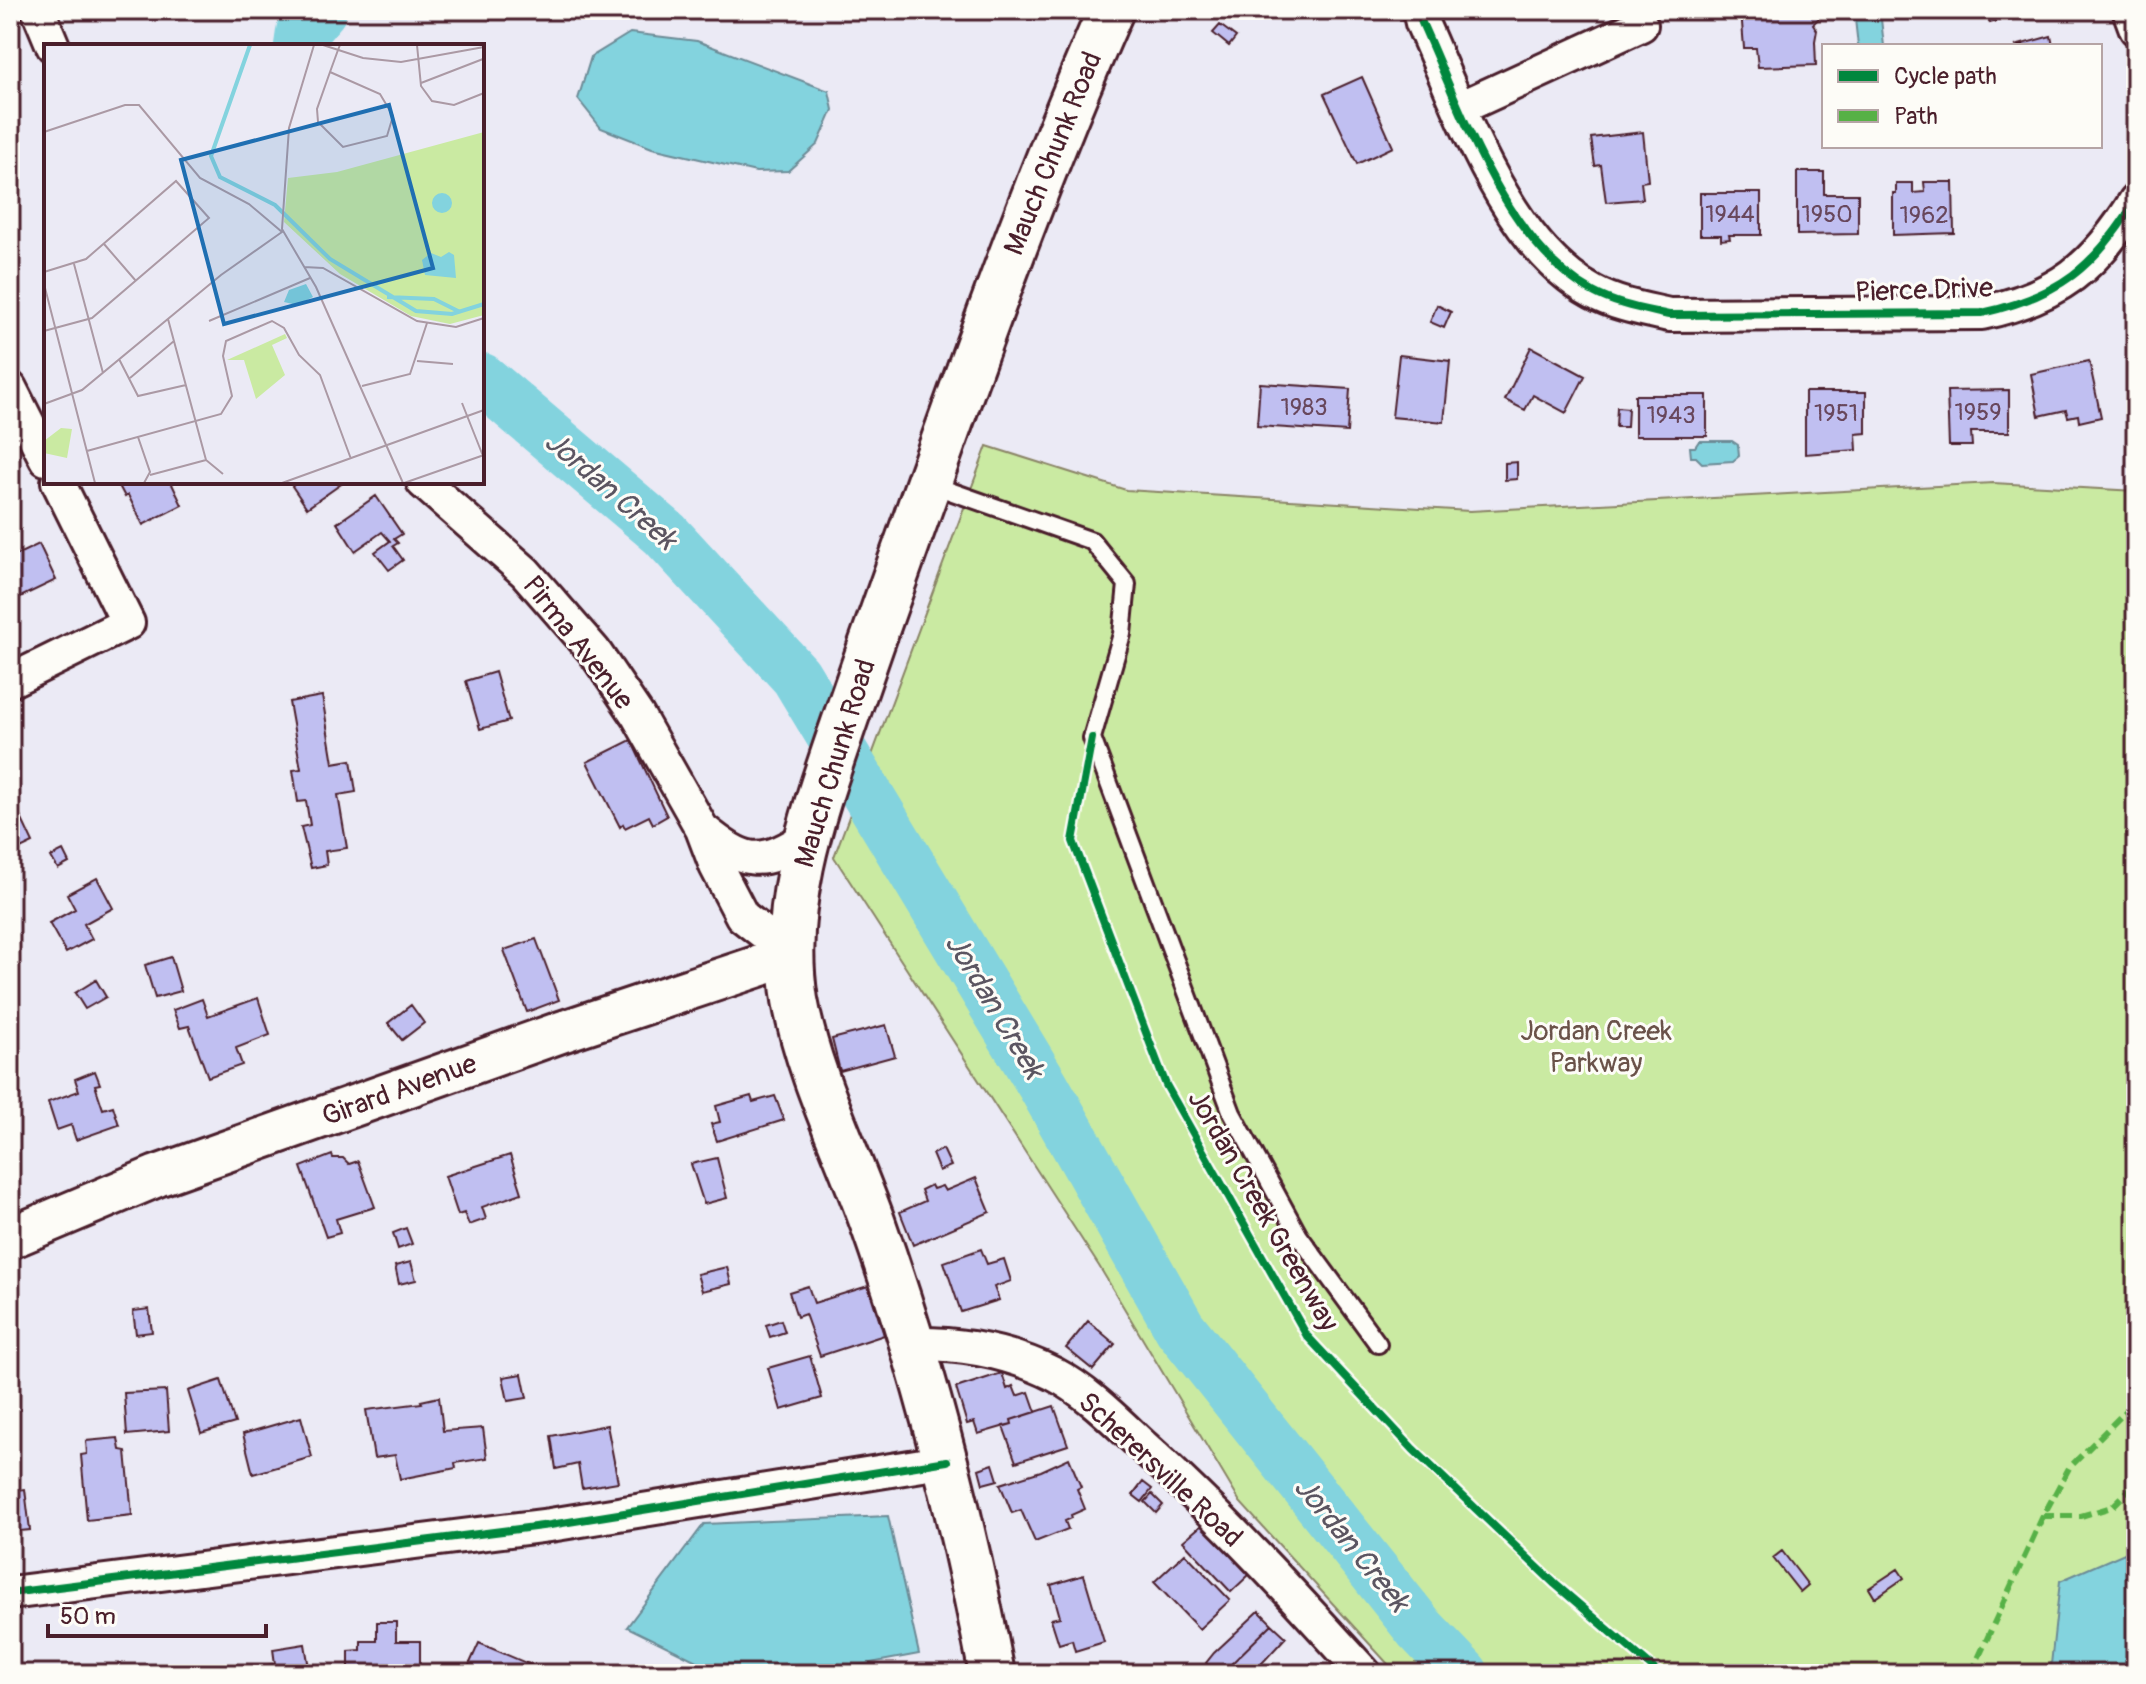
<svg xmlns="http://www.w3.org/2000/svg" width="2146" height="1684" font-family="Pangolin,sans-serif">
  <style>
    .green { fill: #caeaa2; stroke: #8a8466; stroke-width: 2 }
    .water { fill: #83d3de; stroke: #6c8b96; stroke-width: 2 }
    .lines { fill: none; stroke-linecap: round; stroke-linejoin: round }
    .river { stroke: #83d3de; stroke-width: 52 }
    .building { fill: #c0bff1; stroke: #4a1f2b; stroke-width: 2 }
    .service-casing { stroke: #4a1f2b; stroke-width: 22 }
    .minor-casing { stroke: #4a1f2b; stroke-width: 38 }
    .tertiary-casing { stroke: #4a1f2b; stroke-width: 46 }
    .secondary-casing { stroke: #4a1f2b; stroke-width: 50 }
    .service { stroke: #fdfcf7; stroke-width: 16 }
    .minor { stroke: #fdfcf7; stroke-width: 32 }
    .tertiary { stroke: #fdfcf7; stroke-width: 40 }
    .secondary { stroke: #fdfcf7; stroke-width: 44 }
    .quiet { stroke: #57b146; stroke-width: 6; stroke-dasharray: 12 6; stroke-linecap: butt }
    .cycleway-casing { stroke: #fdfcf7; stroke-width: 13 }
    .cycleway { stroke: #00873e; stroke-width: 8 }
    .labels { text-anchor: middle; stroke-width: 6; stroke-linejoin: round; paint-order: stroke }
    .number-label { font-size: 24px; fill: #68475c }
    .street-label { font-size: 28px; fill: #4a1f2b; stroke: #fdfcf7 }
    .park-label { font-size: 28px; fill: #6a5249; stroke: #fdfcf7 }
    .water-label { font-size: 30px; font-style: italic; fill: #5b5561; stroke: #fdfcf7 }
    .inset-river { fill: none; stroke: #83d3de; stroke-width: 4 }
    .inset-road { fill: none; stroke: #ab99a4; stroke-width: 2 }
    .view { fill: #1f6fb2; fill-opacity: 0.15; stroke: #1f6fb2; stroke-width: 4 }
    .inset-edge { fill: none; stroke: #4a1f2b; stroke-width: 4 }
  </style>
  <rect width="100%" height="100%" fill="#ebeaf5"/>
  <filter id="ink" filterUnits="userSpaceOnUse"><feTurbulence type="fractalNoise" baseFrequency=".0125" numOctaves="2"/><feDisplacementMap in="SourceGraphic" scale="16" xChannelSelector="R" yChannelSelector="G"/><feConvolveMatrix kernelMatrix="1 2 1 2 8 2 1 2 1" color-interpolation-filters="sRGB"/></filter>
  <g filter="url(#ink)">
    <path class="green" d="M987 446 1126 490 1470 511 1993 483 2136 491V1674H1397L1240 1502 1099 1266 834 857Z"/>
    <path class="water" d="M1854 10H1880L1884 46H1858Z
      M630 33 697 41 829 91 833 110 818 144 788 171 756 172 652 148 601 128 578 99 591 57Z
      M1699 441H1732L1738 445 1739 456 1733 461 1702 463 1696 457H1691L1690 447H1695Z
      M888 1516 919 1654 812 1674H723L627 1627 704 1524Z
      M2136 1548V1674H2050L2060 1581Z"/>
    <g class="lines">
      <path class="river" d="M300 46 302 32 321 10
        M482 379 665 534 796 676 1044 1087 1180 1328 1420 1629 1463 1674"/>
    </g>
    <path class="building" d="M1741 10H1819V18L1813 24 1817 30 1815 41 1816 65 1758 67 1756 48H1744Z
      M1986 10H2031L1990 23Z
      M1220 25 1236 37 1229 46 1213 33Z
      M2051 36 2053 46H2015Z
      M1362 77 1393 147 1357 164 1324 94Z
      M1643 132 1648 181 1641 182 1643 199 1606 202 1601 165 1595 166 1591 138Z
      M1797 172H1824V194H1858V234L1797 235Z
      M1924 182H1953L1954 233 1893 235V193H1896V183H1913V193L1925 192Z
      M1700 193H1761V235H1729L1730 239 1721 240V235H1700Z
      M1437 305 1451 312 1444 328 1430 322Z
      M1531 347 1585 376 1566 413 1533 395 1525 410 1505 400Z
      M1399 355 1450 361 1444 422 1392 417Z
      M2089 361 2101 417 2079 422 2078 415 2068 417 2066 410 2039 416 2031 374Z
      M1260 383 1350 389 1347 432 1257 426Z
      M2009 390V432H1971L1972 446H1949L1947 391Z
      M1805 392H1866V433L1856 434 1857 450 1805 454Z
      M1635 395H1707V436H1635Z
      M1617 407 1628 408 1627 427H1616Z
      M1517 462V479L1505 480V463Z
      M117 482H171L182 505 143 525 128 495 125 497Z
      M298 482H344L307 508 292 486Z
      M376 496 402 534 394 539 398 543 393 546 403 560 389 570 375 552 390 541 382 532 355 551 337 523Z
      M39 544 56 580 10 602V558Z
      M495 672 509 721 480 729 466 681Z
      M322 696 333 763 351 760 356 792 338 795 347 848 325 851 327 865 311 868 301 827 310 825 306 801 298 802 293 770 301 769 289 702Z
      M631 740 667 816 653 824 649 816 625 828 623 824 620 827 587 762Z
      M10 794 33 843 10 854Z
      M63 851 69 863 58 869 51 857Z
      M97 878 113 908 84 924 92 939 66 953 49 923 75 909 67 894Z
      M536 939 559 1000 527 1012 504 950Z
      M171 957 181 991 155 998 145 965Z
      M96 980 106 997 85 1009 75 993Z
      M258 998 270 1035 236 1048 242 1065 208 1077 189 1026 180 1028 173 1010 202 999 208 1016Z
      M411 1005 424 1023 402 1040 388 1023Z
      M886 1025 895 1056 840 1071 832 1039Z
      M95 1071 100 1084 95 1085 103 1109 113 1106 119 1125 76 1140 71 1125 57 1130 48 1102 79 1091 75 1079Z
      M751 1096 753 1102 775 1096 784 1120 717 1141 711 1124 720 1122 716 1106Z
      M943 1149 951 1166 939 1171 932 1154Z
      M332 1155 333 1158H343L349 1164 358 1161 375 1207 336 1219 340 1233 326 1237 301 1167Z
      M510 1155 522 1193 482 1207 486 1219 469 1225 464 1213 458 1215 445 1176Z
      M717 1158 727 1198 704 1204 691 1164Z
      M976 1178 990 1212 913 1245 900 1212 925 1201 921 1190 931 1185 933 1189 942 1186 945 1191Z
      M406 1228 412 1244 398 1249 393 1233Z
      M981 1249 987 1264 1004 1259 1011 1281 994 1287 999 1300 961 1312 944 1262Z
      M411 1262 416 1280 399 1284 395 1266Z
      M727 1267 731 1284 702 1291 697 1274Z
      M808 1286 814 1303 868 1286 884 1335 820 1356 805 1314 797 1317 789 1292Z
      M149 1309 152 1332 136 1334 133 1311Z
      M781 1320 785 1332 770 1337 766 1325Z
      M1088 1321 1115 1344 1093 1370 1066 1348Z
      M810 1356 822 1398 781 1410 768 1368Z
      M1002 1373 1007 1389 1013 1386 1017 1396 1029 1392 1036 1412 1011 1420 1012 1424 978 1434 974 1422 967 1424 956 1388Z
      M522 1374 527 1398 508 1401 503 1377Z
      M221 1380 235 1423 201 1433 188 1391Z
      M166 1391 169 1431 127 1435 124 1393Z
      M439 1397 443 1431 483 1428 487 1458 455 1463 456 1468 400 1479 395 1455 374 1458 366 1410 422 1403 421 1401Z
      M1054 1406 1068 1445 1016 1462 1003 1426 1012 1424 1011 1420Z
      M301 1417 312 1457 253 1474 243 1434Z
      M607 1425 618 1482 582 1488 578 1464 556 1469 551 1436Z
      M118 1438 120 1450 126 1451 132 1515 87 1520 81 1455 87 1454 86 1441Z
      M1069 1458 1081 1487 1077 1489 1085 1509 1071 1515 1072 1518 1065 1521 1068 1529 1035 1542 1021 1510 1012 1513 1000 1484 1041 1471Z
      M993 1464 998 1480 983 1484 979 1469Z
      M1143 1482 1152 1489 1142 1502 1133 1495Z
      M25 1489 30 1530 10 1532V1491Z
      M1152 1494 1163 1505 1156 1513 1145 1502Z
      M1203 1524 1250 1574 1231 1592 1183 1541Z
      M1782 1551 1808 1585 1800 1592 1773 1558Z
      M1185 1553 1230 1600 1199 1629 1154 1582Z
      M1898 1569 1904 1578 1875 1598 1869 1588Z
      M1084 1575 1104 1642 1075 1651 1072 1640 1059 1644 1051 1619 1060 1617 1051 1585Z
      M1259 1611 1272 1624 1221 1674H1207L1212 1670 1206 1663 1214 1653Z
      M377 1622H396V1641H420V1674H349V1651L361 1650V1641H377Z
      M1272 1624 1286 1637 1252 1674H1221Z
      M479 1643 545 1671 544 1674H465Z
      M305 1644 310 1674H246V1668L275 1664 273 1649Z"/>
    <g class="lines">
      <g class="service-casing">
        <path id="service" d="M930 484 1092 541 1127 584 1122 634 1092 738 1232 1113 1299 1236 1378 1344"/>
      </g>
      <g class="minor-casing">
        <path id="minor" d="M38 10 53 46
          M1419 10 1422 23C1461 109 1506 245 1593 292 1617 305 1643 309 1669 315L1982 313C2059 296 2095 267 2136 200
          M2129 10 2136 29
          M1460 108 1641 25
          M10 388 46 459
          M423 482 525 572 594 651 638 716 702 829 716 866 742 916 792 955
          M10 681 128 623 58 482
          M702 829C743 862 759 869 805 838
          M912 1344C962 1343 1010 1352 1054 1374 1088 1392 1116 1421 1144 1447 1222 1517 1294 1596 1365 1674
          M10 1593 550 1525 947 1461"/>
      </g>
      <g class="tertiary-casing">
        <path id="tertiary" d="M10 1238 157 1176 561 1032 792 955"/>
      </g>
      <g class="secondary-casing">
        <path id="secondary" d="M992 1674C963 1521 925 1371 873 1224 848 1153 808 1075 795 1000 780 905 813 814 843 726 865 662 887 599 910 535 973 359 1035 181 1111 10"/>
      </g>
      <use href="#service" class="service"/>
      <use href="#minor" class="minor"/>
      <use href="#tertiary" class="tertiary"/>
      <use href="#secondary" class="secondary"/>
      <path class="quiet" d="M2043 1516H2081L2112 1507 2136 1483
        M1971 1674 2043 1516 2069 1468 2136 1401"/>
      <g class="cycleway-casing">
        <path id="cycleway" d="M1419 10 1422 23C1461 109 1506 245 1593 292 1617 305 1643 309 1669 315L1982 313C2059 296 2095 267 2136 200
          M1092 738 1073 841 1166 1085 1307 1336 1413 1449 1555 1584 1660 1674
          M10 1593 550 1525 947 1461"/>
      </g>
      <use href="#cycleway" class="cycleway"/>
    </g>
  </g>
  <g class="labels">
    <g class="number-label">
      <text x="1730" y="222">1944</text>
      <text x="1827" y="222">1950</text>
      <text x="1924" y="223">1962</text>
      <text x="1304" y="415">1983</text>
      <text x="1978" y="420">1959</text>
      <text x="1836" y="421">1951</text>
      <text x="1671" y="423">1943</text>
    </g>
    <g class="street-label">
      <text transform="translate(1052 153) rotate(-68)" y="10">Mauch Chunk Road</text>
      <text transform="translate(1924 289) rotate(-2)" y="10">Pierce Drive</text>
      <text transform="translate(579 642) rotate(52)" y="10">Pirma Avenue</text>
      <text transform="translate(834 763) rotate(-73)" y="10">Mauch Chunk Road</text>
      <text transform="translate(399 1089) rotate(-20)" y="10">Girard Avenue</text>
      <text transform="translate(1264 1210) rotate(60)" y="10">Jordan Creek Greenway</text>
      <text transform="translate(1161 1469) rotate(43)" y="10">Scherersville Road</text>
    </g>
    <g class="park-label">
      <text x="1596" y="1040">Jordan Creek<tspan x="1596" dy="32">Parkway</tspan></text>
    </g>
    <g class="water-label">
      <text transform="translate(611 490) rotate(41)" y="10">Jordan Creek</text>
      <text transform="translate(995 1006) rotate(59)" y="10">Jordan Creek</text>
      <text transform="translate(1352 1544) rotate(51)" y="10">Jordan Creek</text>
    </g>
  </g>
  <g transform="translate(44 44)">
    <rect width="440" height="440" fill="#ebeaf5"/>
    <path d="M440 88V271L406 280 367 272 296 230 240 178 244 134 293 128ZM241 290 243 294 228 301 241 331 212 355 200 316H183ZM17 384 28 385 23 414 0 409V397Z" fill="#caeaa2"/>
    <path d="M388 159a10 10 0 1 1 20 0a10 10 0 1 1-20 0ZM405 208 410 211 412 234 381 231 378 216 387 209 397 213ZM262 240 269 253 253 261 240 258 245 246Z" fill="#83d3de"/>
    <path class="inset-river" d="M206 1 167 112 176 133 231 161 286 215 372 267 408 270 440 260M343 253 390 255 416 268"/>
    <path class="inset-road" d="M270 1 245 84 238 185 272 243 359 439M279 1 319 14 357 18 440 3M373 1 377 42 388 57 410 61 440 49M286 28 336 50 349 72 343 92 299 103 274 78 273 65 286 28 294 6 296 1M377 39 439 15M0 88 81 61H95L156 134 205 160 238 188 177 231 38 346 0 360M60 200 92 237M30 220 59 329M260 223 279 224 373 277 412 283 440 274M0 228 42 215 132 137 165 174 48 274 0 287M0 240 51 439M124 275 162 416 179 430M165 277 266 234M75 315 94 352 142 341M373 317 409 320M86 334 130 297M318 342 366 330 383 279M418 359 439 412M94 393 106 428 100 439M43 407 177 370 188 352 179 312 182 297 228 277 240 284 255 311 276 331 307 415M106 431 162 416M238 439 440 366M360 439 440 411"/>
    <path class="view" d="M345 61 389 224 180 280 137 116Z"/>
    <rect width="440" height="440" class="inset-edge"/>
  </g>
  <rect width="2146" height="1684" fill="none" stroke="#fdfcf7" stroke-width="40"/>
  <rect x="20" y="20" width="2106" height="1644" fill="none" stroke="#4a1f2b" stroke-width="3" filter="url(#ink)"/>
  <rect x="1822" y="44" width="280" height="104" fill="#fdfcf7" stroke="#b5a4a5" stroke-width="2"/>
  <rect x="1838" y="70" width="40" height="12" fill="#00873e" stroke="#b5a4a5" stroke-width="2"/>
  <text x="1894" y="84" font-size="24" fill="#4a1f2b">Cycle path</text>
  <rect x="1838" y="110" width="40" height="12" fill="#57b146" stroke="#b5a4a5" stroke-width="2"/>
  <text x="1894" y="124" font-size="24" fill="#4a1f2b">Path</text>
  <path d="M48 1624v12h218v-12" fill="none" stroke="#4a1f2b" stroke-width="4"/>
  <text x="60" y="1624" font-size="24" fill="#4a1f2b" stroke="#fdfcf7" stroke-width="6" paint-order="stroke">50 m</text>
</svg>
